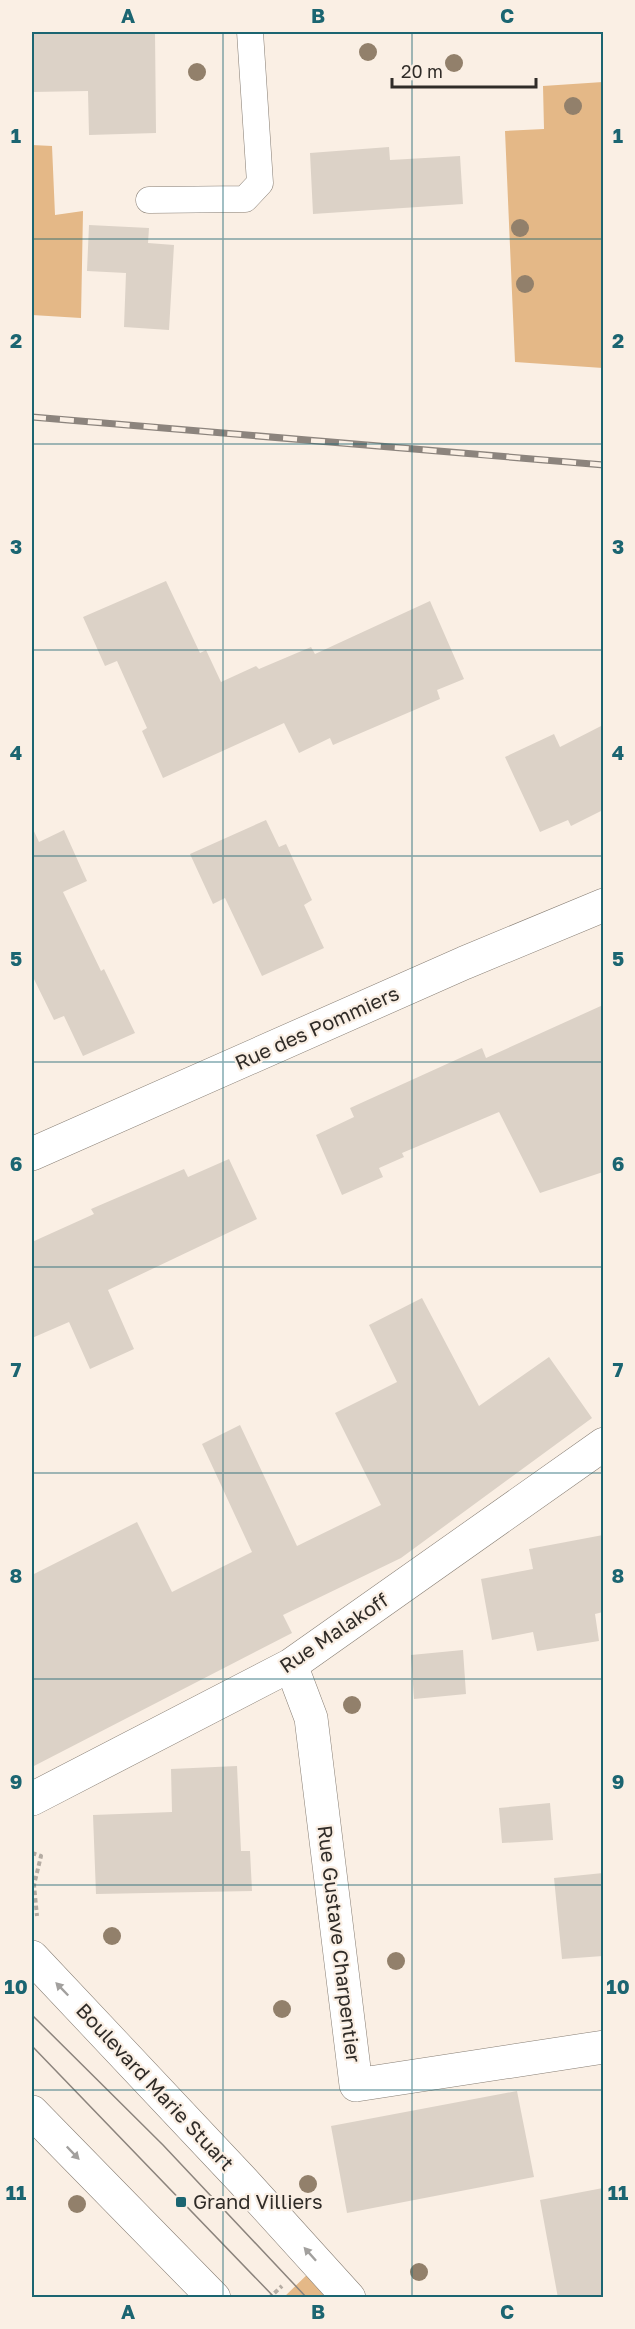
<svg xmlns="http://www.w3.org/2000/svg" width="635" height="2329" font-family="'Golos Text',sans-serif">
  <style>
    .green { fill: #e4b887 }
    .building { fill: #dcd2c7 }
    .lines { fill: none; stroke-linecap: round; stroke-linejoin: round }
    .service-casing { stroke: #877e74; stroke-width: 27 }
    .minor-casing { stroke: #877e74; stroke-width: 34 }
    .secondary-casing { stroke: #877e74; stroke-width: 34 }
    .path { stroke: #b5aca3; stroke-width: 4; stroke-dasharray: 4.5 3; stroke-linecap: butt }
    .service { stroke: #fff; stroke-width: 26 }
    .minor { stroke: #fff; stroke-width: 33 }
    .secondary { stroke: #fff; stroke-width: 33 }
    .tram { stroke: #8c847d; stroke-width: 1.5 }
    .rail-casing { stroke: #8c847d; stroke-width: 7 }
    .rail { stroke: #faefe4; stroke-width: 4.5; stroke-dasharray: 14; stroke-linecap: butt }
    .tree { fill: #92806b }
    .oneway { fill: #a2a09e }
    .grid { fill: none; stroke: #1b6571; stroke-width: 1.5; stroke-opacity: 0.55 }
    .poi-dot { fill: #1b6571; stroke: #faefe4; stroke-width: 2 }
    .labels { text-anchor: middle; stroke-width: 4.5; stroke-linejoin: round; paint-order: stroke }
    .street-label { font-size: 20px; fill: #302c28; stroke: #faefe4 }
    .poi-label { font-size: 20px; fill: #302c28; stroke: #faefe4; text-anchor: start }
    .neatline { fill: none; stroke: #1b6571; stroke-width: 2 }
    .grid-label { font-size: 20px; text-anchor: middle; font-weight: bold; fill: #1b6571 }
  </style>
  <rect width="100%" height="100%" fill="#faefe4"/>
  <path class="green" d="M603 82V368L515 362 505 131 544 129 543 86Z
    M32 145 52 146 55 215 83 211 81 318 32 315Z
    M314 2268 340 2298H283Z"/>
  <path class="building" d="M32 32H155L156 133 89 135 88 91 32 92Z
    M389 147 390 160 460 156 463 204 313 214 310 153Z
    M89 225 149 228 148 243 174 245 169 330 124 327 126 273 87 271Z
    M166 581 200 653 206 650 221 682 256 666 259 669 311 647 315 654 430 601 464 679 437 690 440 699 333 745 330 738 299 753 284 723 163 778 142 731 147 728 117 661 105 666 83 617Z
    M603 725V810L571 826 568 820 540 832 505 757 554 734 560 747Z
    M266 820 279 847 286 844 312 900 304 905 324 948 262 976 225 898 213 904 190 854Z
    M32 827 39 842 64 830 87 881 63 892 101 971 104 969 135 1033 83 1056 64 1016 54 1020 32 975Z
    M603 1005V1172L540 1193 499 1112 402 1153 404 1157 379 1168 383 1177 342 1195 316 1135 354 1117 350 1108 482 1048 486 1058Z
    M229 1159 257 1219 108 1290 134 1349 90 1369 69 1322 32 1338V1242L94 1214 91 1209 184 1169 188 1177Z
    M422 1298 479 1406 549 1357 592 1418 401 1558 283 1615 292 1633 32 1767V1575L137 1522 172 1592 252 1552 202 1444 240 1425 297 1546 381 1505 335 1413 397 1382 369 1325Z
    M603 1535V1612L595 1614 599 1641 537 1651 533 1632 492 1640 481 1579 533 1569 529 1549Z
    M463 1650 466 1694 414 1699 411 1655Z
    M237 1766 241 1851H250L252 1891 96 1894 93 1815 172 1812 171 1769Z
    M550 1803 553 1840 502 1843 499 1808Z
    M603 1873V1956L562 1959 554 1878Z
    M517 2091 534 2177 347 2213 331 2126Z
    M603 2188V2298H558L540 2200Z"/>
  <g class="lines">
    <g class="service-casing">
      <path id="service" d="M149 200 245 199 260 183 250 32"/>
    </g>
    <g class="minor-casing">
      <path id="minor" d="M32 1154 464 963 604 905
        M291 1665 311 1718 356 2085 604 2047
        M32 1799 291 1665 604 1444"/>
    </g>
    <g class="secondary-casing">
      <path id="secondary" d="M32 1957 243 2181 349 2298
        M32 2112 214 2298"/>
    </g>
    <path class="path" d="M32 1853 41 1856 34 1885 37 1916
      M269 2298 282 2286"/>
    <use href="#service" class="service"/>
    <use href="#minor" class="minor"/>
    <use href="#secondary" class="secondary"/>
    <path class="tram" d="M32 2015 163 2145 307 2298
      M32 2046 275 2298"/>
    <g class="rail-casing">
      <path id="rail" d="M32 417 604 465"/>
    </g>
    <use href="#rail" class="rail"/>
  </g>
  <g class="tree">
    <circle cx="368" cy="52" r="9"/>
    <circle cx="454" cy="63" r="9"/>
    <circle cx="197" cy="72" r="9"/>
    <circle cx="573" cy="106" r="9"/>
    <circle cx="520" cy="228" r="9"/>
    <circle cx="525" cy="284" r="9"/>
    <circle cx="352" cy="1705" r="9"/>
    <circle cx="112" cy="1936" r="9"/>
    <circle cx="396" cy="1961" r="9"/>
    <circle cx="282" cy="2009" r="9"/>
    <circle cx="308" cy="2184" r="9"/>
    <circle cx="77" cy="2204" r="9"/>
    <circle cx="419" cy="2272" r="9"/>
  </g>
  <defs><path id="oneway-solid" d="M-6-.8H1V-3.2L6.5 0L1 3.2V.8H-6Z" transform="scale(1.5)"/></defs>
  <g class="oneway">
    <use href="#oneway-solid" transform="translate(62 1989) rotate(-134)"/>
    <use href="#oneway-solid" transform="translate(73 2153) rotate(46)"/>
    <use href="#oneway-solid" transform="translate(310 2254) rotate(-132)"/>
  </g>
  <path class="grid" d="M223 32V2298M412 32V2298M32 239H604M32 444H604M32 650H604M32 856H604M32 1062H604M32 1267H604M32 1473H604M32 1679H604M32 1885H604M32 2090H604"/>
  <rect class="poi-dot" x="175" y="2196" width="12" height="12" rx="3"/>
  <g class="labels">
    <g class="street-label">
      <text transform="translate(317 1028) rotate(-24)" y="7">Rue des Pommiers</text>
      <text transform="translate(334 1633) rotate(-34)" y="7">Rue Malakoff</text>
      <text transform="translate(339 1944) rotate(83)" y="7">Rue Gustave Charpentier</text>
      <text transform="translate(155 2087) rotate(47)" y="7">Boulevard Marie Stuart</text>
    </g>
    <g class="poi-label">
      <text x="193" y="2209">Grand Villiers</text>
    </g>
  </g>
  <rect width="635" height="2329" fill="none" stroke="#faefe4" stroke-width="66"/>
  <path d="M392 78v9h144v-9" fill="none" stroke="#302c28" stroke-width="3"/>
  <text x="401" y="78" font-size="18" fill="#302c28" stroke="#faefe4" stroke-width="4.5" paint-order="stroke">20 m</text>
  <rect x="33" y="33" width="569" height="2263" class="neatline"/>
  <g class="grid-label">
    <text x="128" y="23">A</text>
    <text x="318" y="23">B</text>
    <text x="507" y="23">C</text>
    <text x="16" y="143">1</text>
    <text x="618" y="143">1</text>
    <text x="16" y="348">2</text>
    <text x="618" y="348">2</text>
    <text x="16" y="554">3</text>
    <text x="618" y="554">3</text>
    <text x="16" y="760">4</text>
    <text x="618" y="760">4</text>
    <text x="16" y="966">5</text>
    <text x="618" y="966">5</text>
    <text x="16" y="1171">6</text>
    <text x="618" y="1171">6</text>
    <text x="16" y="1377">7</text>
    <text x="618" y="1377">7</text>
    <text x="16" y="1583">8</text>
    <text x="618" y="1583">8</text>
    <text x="16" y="1789">9</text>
    <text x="618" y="1789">9</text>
    <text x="16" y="1994">10</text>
    <text x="618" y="1994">10</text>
    <text x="16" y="2200">11</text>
    <text x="618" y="2200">11</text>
    <text x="128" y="2319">A</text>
    <text x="318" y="2319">B</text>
    <text x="507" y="2319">C</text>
  </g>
</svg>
